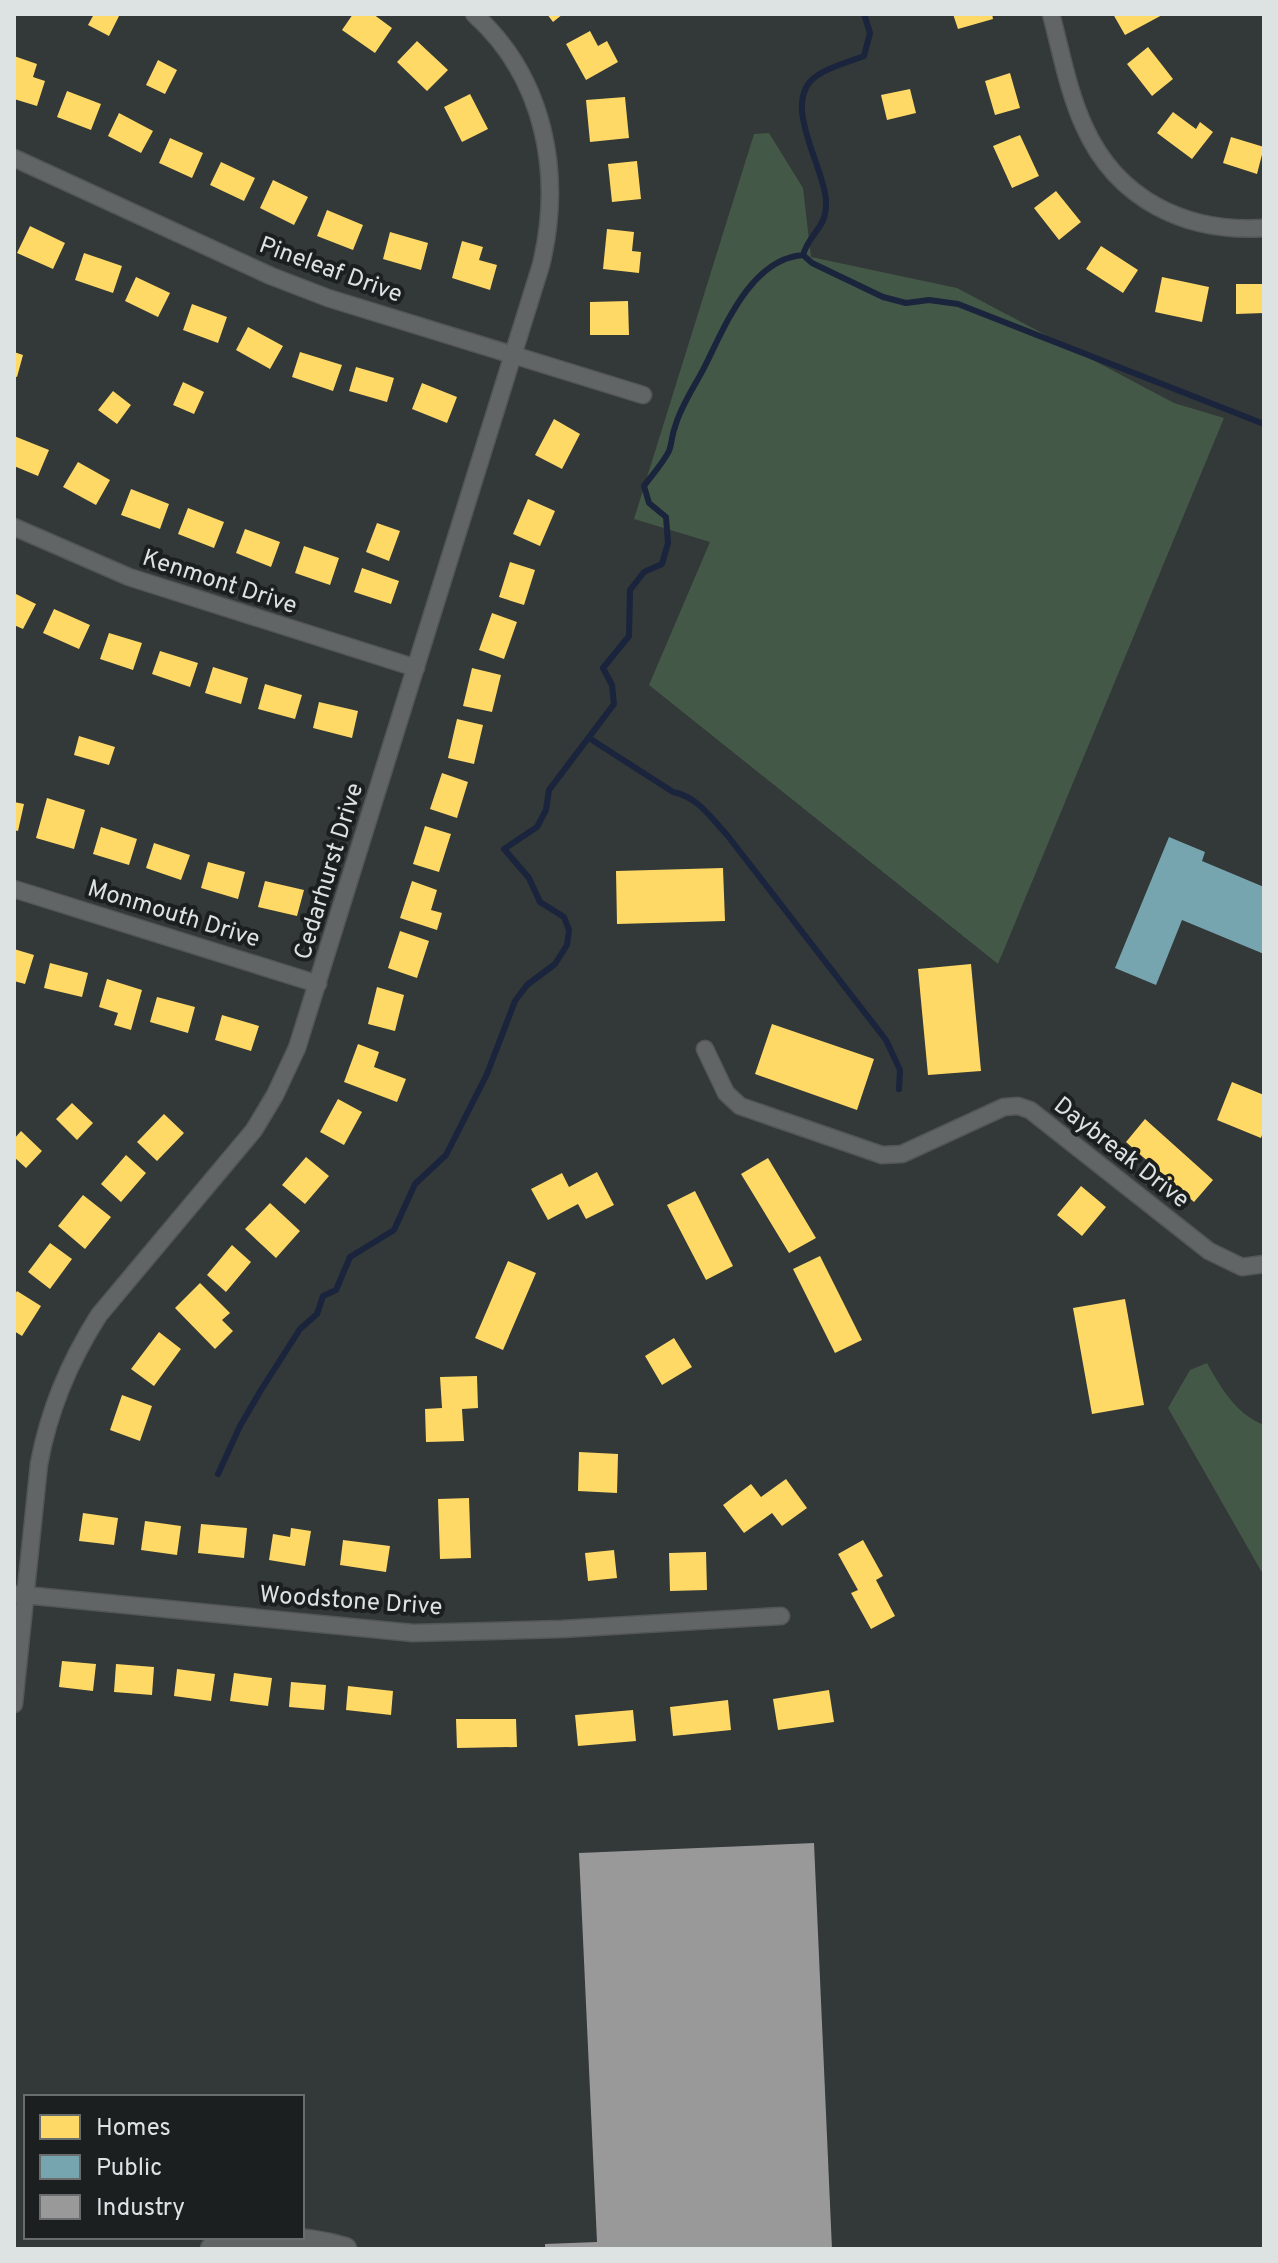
<svg xmlns="http://www.w3.org/2000/svg" width="1278" height="2263" viewBox="0 0 1278 2263" font-family="Overpass,sans-serif">
	<rect width="100%" height="100%" fill="#333838"/>
	<path fill="#445847" d="M769,133L803,188L811,257L957,288L1174,403L1224,418L998,964L649,685L710,542L634,519L754,134Z
		M1207,1363C1221,1388 1236,1414 1264,1425V1576L1168,1408L1190,1370Z"/>
	<path fill="#ffd966" d="M94,14H120L109,36L88,25Z
		M353,14H373L392,28L375,53L342,30Z
		M547,14H563L553,22Z
		M953,14H992L993,19L958,29Z
		M1113,14H1164L1125,35Z
		M590,31L598,46L607,41L618,62L586,80L566,44Z
		M417,41L448,70L427,91L397,62Z
		M1148,47L1173,79L1152,96L1127,64Z
		M14,56L37,64L33,77L45,81L37,106L14,99Z
		M158,60L177,70L165,94L146,85Z
		M1010,73L1020,108L995,115L985,81Z
		M910,89L916,113L887,120L881,95Z
		M67,91L101,104L91,130L57,117Z
		M470,94L488,129L462,142L444,107Z
		M625,97L629,138L590,142L586,100Z
		M1173,112L1196,129L1200,122L1213,132L1192,159L1157,133Z
		M119,113L153,131L141,153L108,136Z
		M1020,135L1039,176L1012,188L993,146Z
		M1231,137L1264,147L1257,174L1223,163Z
		M170,138L203,153L192,178L159,163Z
		M637,161L641,199L612,202L608,164Z
		M221,162L255,178L244,201L210,185Z
		M273,180L308,197L294,225L260,208Z
		M1056,191L1081,222L1059,240L1034,208Z
		M327,210L363,225L353,250L317,236Z
		M30,226L65,243L53,269L17,253Z
		M607,229L634,232L632,251L641,252L639,273L603,269Z
		M390,232L428,243L421,270L383,259Z
		M462,241L483,247L479,260L497,265L490,290L452,278Z
		M1101,246L1138,270L1123,293L1086,269Z
		M84,253L122,266L113,293L75,280Z
		M136,277L170,293L158,317L125,301Z
		M1162,277L1209,287L1202,322L1155,312Z
		M1236,284H1264V313L1236,314Z
		M628,301L629,335H590V302Z
		M192,304L227,317L218,343L183,330Z
		M248,327L283,346L270,369L236,350Z
		M14,352L23,355L17,377L14,376Z
		M300,352L342,365L333,391L292,377Z
		M356,367L394,378L387,402L349,391Z
		M183,382L204,392L194,414L173,405Z
		M422,383L457,397L447,423L412,409Z
		M113,391L131,405L117,424L98,410Z
		M554,419L580,434L562,469L535,455Z
		M14,436L49,450L38,476L14,466Z
		M78,462L110,480L96,505L63,487Z
		M131,489L169,504L160,529L121,515Z
		M528,499L555,511L540,546L513,534Z
		M188,508L224,522L214,548L178,534Z
		M377,523L400,531L389,561L366,552Z
		M245,529L280,542L271,567L236,553Z
		M304,546L339,558L330,585L295,573Z
		M510,562L535,570L524,605L499,597Z
		M362,568L399,581L391,604L354,592Z
		M14,593L36,604L23,629L14,625Z
		M54,609L90,625L79,649L43,633Z
		M492,613L517,622L504,659L479,650Z
		M109,633L142,643L133,670L100,659Z
		M160,651L198,663L190,687L152,674Z
		M213,667L248,678L241,704L205,693Z
		M472,668L501,675L492,712L463,706Z
		M265,684L302,695L295,719L258,709Z
		M319,702L358,711L352,738L313,728Z
		M457,719L483,725L474,764L448,758Z
		M79,736L115,747L109,765L74,755Z
		M442,773L468,782L457,818L430,809Z
		M47,798L85,810L74,849L36,838Z
		M14,802L24,804L18,831L14,830Z
		M425,826L451,834L439,872L413,864Z
		M101,827L137,839L129,865L93,854Z
		M154,843L190,855L181,880L146,868Z
		M208,862L245,872L238,899L201,888Z
		M723,868L725,921L617,924L616,871Z
		M265,881L304,890L297,916L258,907Z
		M412,881L437,890L431,910L442,913L437,930L400,918Z
		M400,931L429,941L417,978L388,968Z
		M14,949L34,955L25,984L14,981Z
		M50,963L88,973L82,997L44,988Z
		M971,964L981,1071L928,1075L918,969Z
		M107,979L142,990L131,1030L114,1025L118,1013L99,1007Z
		M377,987L404,995L395,1031L368,1024Z
		M157,997L195,1007L188,1033L150,1022Z
		M222,1015L259,1026L251,1051L215,1040Z
		M772,1024L874,1059L857,1110L755,1074Z
		M358,1044L379,1052L374,1067L406,1079L397,1102L344,1082Z
		M1232,1082L1264,1095V1129L1261,1138L1217,1120Z
		M338,1099L362,1112L344,1145L320,1132Z
		M72,1103L93,1123L77,1140L56,1119Z
		M164,1114L184,1133L157,1161L137,1142Z
		M1145,1119L1213,1180L1194,1202L1126,1142Z
		M21,1131L42,1151L26,1168L14,1157V1139Z
		M126,1155L146,1173L121,1202L101,1184Z
		M306,1157L329,1176L305,1204L282,1185Z
		M768,1158L816,1238L789,1253L741,1174Z
		M597,1172L614,1205L586,1219L578,1204L548,1220L531,1189L562,1173L569,1187Z
		M1081,1186L1106,1207L1082,1236L1057,1215Z
		M695,1191L733,1266L706,1280L667,1205Z
		M83,1195L111,1217L85,1249L58,1226Z
		M270,1203L300,1231L276,1258L245,1229Z
		M50,1243L72,1259L50,1289L28,1272Z
		M232,1245L251,1262L226,1292L207,1275Z
		M820,1256L862,1340L835,1353L793,1269Z
		M508,1261L536,1273L503,1350L475,1338Z
		M200,1283L230,1313L222,1320L233,1331L215,1349L175,1308Z
		M17,1291L41,1306L22,1336L14,1331V1296Z
		M1125,1299L1144,1405L1092,1414L1073,1308Z
		M159,1332L181,1349L154,1386L131,1369Z
		M674,1338L692,1367L662,1385L645,1356Z
		M477,1376L478,1408L462,1409L464,1441L426,1442L425,1409L442,1408L440,1377Z
		M122,1395L152,1406L140,1441L110,1430Z
		M579,1452L618,1454L617,1493L578,1491Z
		M786,1479L807,1508L782,1526L772,1513L744,1533L723,1505L751,1484L761,1497Z
		M469,1498L471,1558L440,1559L438,1499Z
		M83,1513L118,1518L114,1545L79,1541Z
		M145,1521L181,1526L177,1555L141,1550Z
		M201,1524L247,1528L244,1558L198,1553Z
		M291,1528L311,1531L305,1566L269,1560L273,1534L290,1537Z
		M343,1540L390,1546L386,1572L340,1565Z
		M863,1540L883,1576L876,1580L895,1616L871,1629L851,1593L858,1590L838,1554Z
		M614,1550L617,1578L588,1581L585,1553Z
		M706,1552L707,1590L670,1591L669,1553Z
		M62,1661L96,1664L93,1691L59,1687Z
		M116,1664L154,1667L152,1695L114,1692Z
		M177,1669L215,1674L211,1701L174,1696Z
		M234,1673L272,1678L268,1706L230,1701Z
		M291,1682L326,1685L324,1710L289,1707Z
		M348,1686L393,1691L391,1715L346,1710Z
		M829,1690L834,1722L778,1730L773,1699Z
		M728,1700L731,1730L673,1736L670,1707Z
		M633,1710L636,1741L578,1746L575,1715Z
		M456,1719H516L517,1747L457,1748Z"/>
	<path fill="#76a5af" d="M1169,837L1205,852L1202,861L1264,887V954L1182,920L1156,985L1115,968Z"/>
	<path fill="#999" d="M814,1843L832,2249H545V2244L597,2242L579,1853Z"/>
	<g fill="none" stroke-linecap="round" stroke-linejoin="round">
		<path stroke="#1a243c" stroke-width="6" d="M803,255C811,230 827,229 826,201C825,167 778,100 818,75C831,66 849,62 864,56L870,33L864,14
			M589,738L673,792C698,797 710,817 727,835L886,1040L900,1070L899,1089
			M218,1474L240,1426L261,1390L300,1329L317,1314L323,1296L336,1290L350,1257L394,1230L415,1184L446,1155L487,1074L515,1001L527,985L555,964L567,945L569,930L564,917L540,902L529,878L504,849L537,827L546,810L549,790L614,704L612,685L603,668L629,636L630,590L644,572L662,564L668,543L666,517L649,503L644,486C652,475 663,463 669,451C672,443 672,434 675,427C681,405 695,386 705,366C725,326 751,259 803,255L812,263L883,297L906,303L929,300L958,304L1264,424"/>
		<g stroke="#525656" stroke-width="19">
			<path id="minor" d="M1051,14C1061,51 1068,91 1084,126C1117,200 1186,233 1264,228
				M14,158L271,276L328,298L643,395
				M14,527L129,577L416,668
				M14,889L318,984
				M705,1049L726,1093L740,1106L882,1155L902,1154L1004,1107L1018,1106L1030,1110L1209,1251L1242,1267L1264,1264
				M14,1594L413,1633L562,1629L781,1616
				M14,1704L39,1464C49,1409 69,1362 99,1315L254,1130L275,1095L297,1048L541,265C563,174 545,78 474,14"/>
		</g>
		<g stroke="#525656" stroke-width="25">
			<path id="tertiary" d="M212,2249C255,2235 302,2236 345,2249"/>
		</g>
		<use href="#minor" stroke="#626566" stroke-width="16"/>
		<use href="#tertiary" stroke="#626566" stroke-width="22"/>
	</g>
	<g text-anchor="middle" stroke-width="8" stroke-linejoin="round" paint-order="stroke">
		<g font-size="24" fill="#dde2e3" stroke="#1c1f20">
			<text transform="translate(331 269) rotate(20)" y="8">Pineleaf Drive</text>
			<text transform="translate(220 581) rotate(18)" y="8">Kenmont Drive</text>
			<text transform="translate(328 871) rotate(-73)" y="8">Cedarhurst Drive</text>
			<text transform="translate(174 913) rotate(17)" y="8">Monmouth Drive</text>
			<text transform="translate(1122 1152) rotate(38)" y="8">Daybreak Drive</text>
			<text transform="translate(351 1600) rotate(4)" y="8">Woodstone Drive</text>
		</g>
	</g>
	<rect width="1278" height="2263" fill="none" stroke="#dde2e3" stroke-width="32"/>
	<rect x="24" y="2095" width="280" height="144" fill="#1c1f20" stroke="#696d6e" stroke-width="2"/>
	<rect x="40" y="2115" width="40" height="24" fill="#ffd966" stroke="#696d6e" stroke-width="2"/>
	<text x="96" y="2135" font-size="24" fill="#dde2e3">Homes</text>
	<rect x="40" y="2155" width="40" height="24" fill="#76a5af" stroke="#696d6e" stroke-width="2"/>
	<text x="96" y="2175" font-size="24" fill="#dde2e3">Public</text>
	<rect x="40" y="2195" width="40" height="24" fill="#999999" stroke="#696d6e" stroke-width="2"/>
	<text x="96" y="2215" font-size="24" fill="#dde2e3">Industry</text>
</svg>
